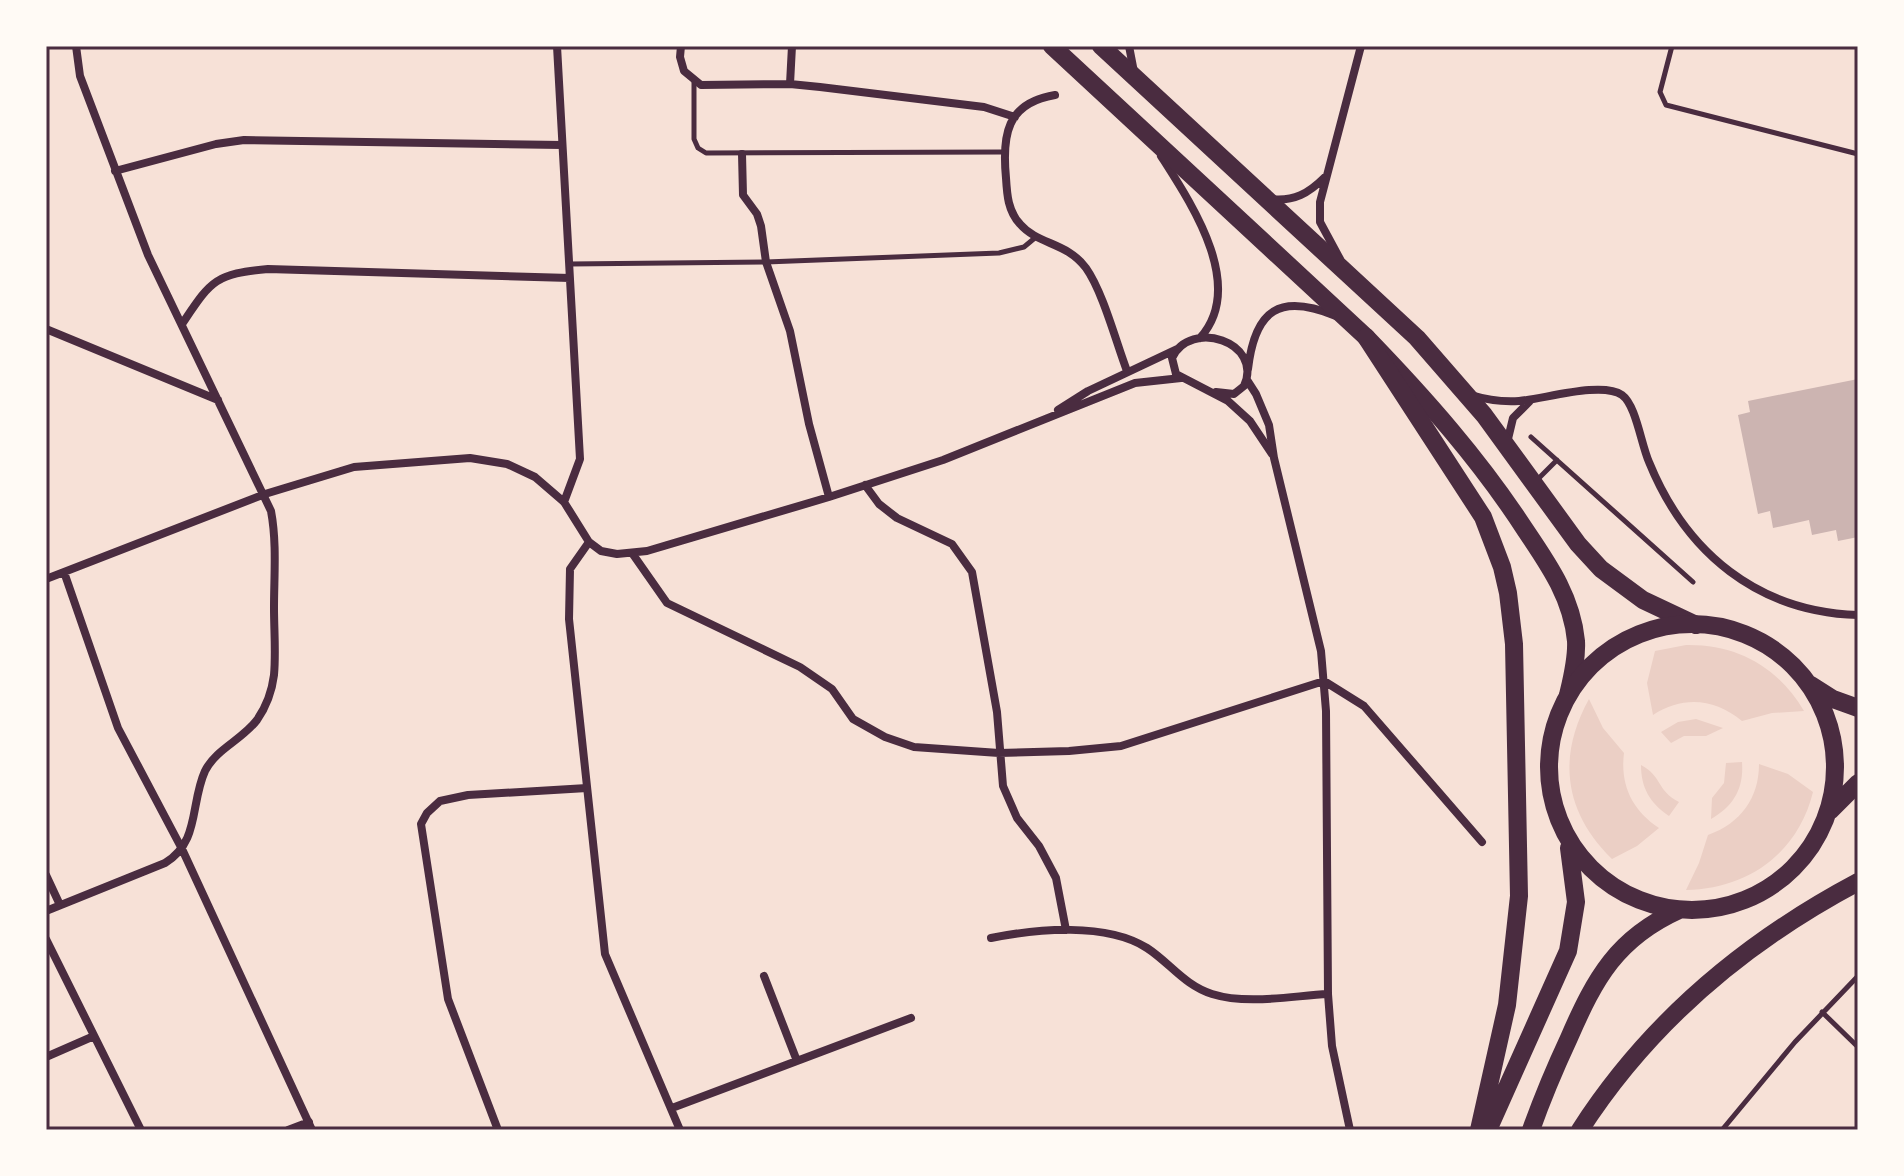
<svg xmlns="http://www.w3.org/2000/svg" width="1904" height="1176" viewBox="0 0 1904 1176" font-family="'Crimson Pro',serif">
	<rect width="100%" height="100%" fill="#f7e1d7"/>
	<path fill="#ebcfc5" d="M1686,645C1737,644 1778,667 1804,711L1772,713L1742,721C1714,698 1683,696 1653,715L1647,683L1655,651Z
		M1589,699L1603,728L1624,753C1620,785 1632,810 1659,828L1637,846L1612,859C1564,812 1557,757 1589,699Z
		M1696,719L1723,728L1706,736H1684L1671,743L1661,732L1678,722Z
		M1742,762C1744,788 1734,806 1711,819L1712,798L1724,783L1726,763Z
		M1759,764L1788,774L1813,792C1798,853 1748,889 1686,890L1699,863L1708,835C1741,823 1759,798 1759,764Z
		M1641,765C1663,777 1656,790 1679,802L1669,816C1650,803 1641,788 1641,765Z"/>
	<path fill="#ccb4b1" d="M1858,379V537L1838,541L1836,530L1812,535L1809,520L1773,528L1770,511L1758,514L1738,415L1750,412L1748,401Z"/>
	<g fill="none" stroke-linecap="round" stroke-linejoin="round">
		<path stroke="#4a2c40" stroke-width="5" d="M1672,46L1660,92L1666,105L1858,154
			M694,82V139L698,148L706,153L1003,152
			M570,264L766,262L999,253L1024,247L1036,237
			M1531,437L1693,582
			M1537,480L1557,460
			M1822,1012L1858,1047
			M1722,1130L1795,1042L1858,976"/>
		<path stroke="#4a2c40" stroke-width="8" d="M557,46L580,459L564,502
			M681,46L680,57L684,71L701,85L790,84L820,87L984,107L1015,117
			M1129,46L1134,72
			M790,84L792,46
			M1055,95C1006,103 1002,136 1006,178C1007,195 1008,211 1020,224C1038,245 1067,242 1086,268C1103,292 1116,342 1127,371
			M742,154L743,195L757,214L761,226L766,262L790,331L809,424L829,497
			M1161,156C1191,203 1247,286 1200,338
			M115,171L216,144L244,140L562,145
			M1270,199C1294,202 1309,193 1325,177
			M1340,259L1320,222V202L1361,46
			M182,324C211,281 214,274 268,269L570,278
			M46,329L218,400
			M1248,369C1255,309 1280,293 1336,316
			M1247,380L1256,394L1269,425L1274,458L1321,651L1326,711L1328,994L1332,1046L1350,1130
			M1216,392L1234,394L1244,386C1264,342 1190,318 1172,358L1176,374L1228,401L1250,421L1272,454
			M1471,395C1487,400 1503,402 1519,401C1544,399 1602,381 1622,395C1636,405 1641,444 1649,462C1686,553 1758,612 1858,615
			M1058,410L1088,391L1177,349
			M1507,443L1513,418L1530,401
			M865,485L879,504L897,518L952,544L972,572L997,712L1003,786L1017,818L1039,846L1056,878L1066,930
			M589,542L570,569L569,619L605,954L680,1130
			M632,553L667,603L800,667L832,689L853,719L885,737L914,747L999,753L1069,751L1121,746L1324,681L1364,706L1482,842
			M64,572L118,728L182,849L312,1130
			M46,579L265,494L354,467L470,458L507,464L535,477L564,502L589,542L601,551L617,554L647,551L829,497L943,460L1135,383L1181,378
			M46,875L60,905
			M46,911L165,863C200,842 190,804 205,771C216,749 242,740 257,720C266,707 272,691 274,675C276,653 274,630 274,608C274,576 277,543 271,511L148,255L80,76L76,46
			M991,938C1036,929 1106,922 1147,948C1170,963 1184,985 1212,994C1247,1005 1291,996 1328,994
			M46,939L141,1130
			M764,976L797,1061
			M46,1057L94,1036
			M672,1108L911,1018
			M288,1130L309,1122
			M498,1130L448,999L421,824L427,813L440,801L468,795L587,788"/>
		<path stroke="#4a2c40" stroke-width="18" d="M1052,46L1366,337C1425,398 1480,460 1526,531C1549,565 1572,598 1576,641C1577,659 1572,678 1568,695
			M1101,46L1417,338L1484,415L1578,544L1601,569L1643,600L1696,625"/>
		<path stroke="#4a2c40" stroke-width="18" d="M1366,337L1483,517L1502,567L1508,593L1514,644L1519,896L1507,1005L1479,1130
			M1549 767a143 143 0 1 1 286 0a143 143 0 1 1-286 0Z
			M1811,685L1833,699L1858,708
			M1830,811L1858,783
			M1488,1130L1568,951L1576,902L1569,848
			M1531,1130C1542,1099 1555,1068 1569,1038C1595,978 1617,938 1679,910
			M1580,1130C1650,1021 1745,942 1858,882"/>
	</g>
	<rect width="1904" height="1176" fill="none" stroke="#fffaf5" stroke-width="96"/>
	<rect x="48" y="48" width="1808" height="1080" fill="none" stroke="#4a2c40" stroke-width="3"/>
</svg>
